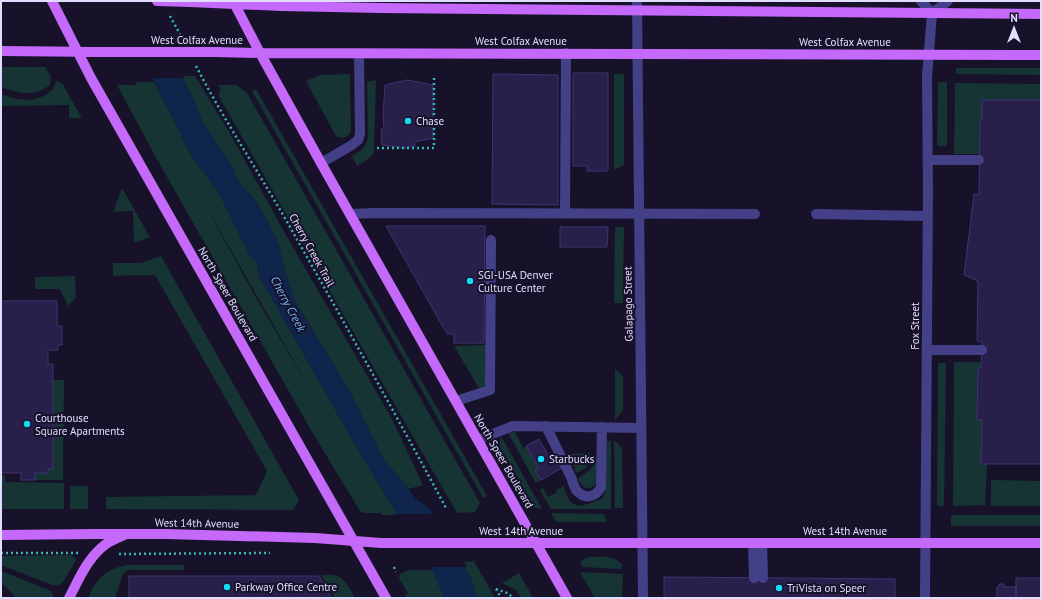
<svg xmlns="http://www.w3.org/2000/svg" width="1042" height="599" viewBox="0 0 1042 599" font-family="'PT Sans',sans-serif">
	<rect width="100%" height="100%" fill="#17122a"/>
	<path fill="#153433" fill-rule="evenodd" d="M1,67H45L51,77L50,85C33,98 19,93 1,87Z
		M956,68H1041V75L956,74Z
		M350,74L351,131C348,138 342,139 336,136L306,81L320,75Z
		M614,74H624V165L614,170Z
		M182,76H195L232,137L282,228L392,419L423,485L409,489L384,460L349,390L295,301L285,272L279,245L272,230L256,201L238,182L233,168L218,146L202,121L196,105Z
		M376,80L374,151L371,157L357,166L352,156C359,152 366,147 368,138L367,82Z
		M56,81L63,84V85L82,118H69V105L1,106V94L17,99L32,100L44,96L53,89Z
		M135,82H154L180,132L184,143L196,162L220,195L250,256L258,263L259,276L364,460L398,515H382L381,513H363L360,511L312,432L154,154L117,85H136ZM203,201L312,393L255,296Z
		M938,82H947V146H937Z
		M955,83L1041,84V100H982V119L980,120L979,154H954Z
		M218,85H236L247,93L480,503L475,512L457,513L431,468L218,95L221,89Z
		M256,89L487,496L483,498L252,91Z
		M122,188L150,237L134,243L133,211L113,212Z
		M615,227H624L623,303H614Z
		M161,256L299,500L293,510L106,509V497L256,495L267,471L155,275L113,276V263H141Z
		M75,276L76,297L68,306L60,289H35V277Z
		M486,345L487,388H479L454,346Z
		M954,362H981V368H978L977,420H982L981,463L987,464L985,505L953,506Z
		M938,363H946L944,506H937Z
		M615,369L623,376V410L615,420Z
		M53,380H64L63,480H35V473H48V469L53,468Z
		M515,432L523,448L526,446L539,468L535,471L541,480L536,483L508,433Z
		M501,436L542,509L535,508L499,445Z
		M611,440V509H551L540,490L543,488L548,497L557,492L556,490L564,486C568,504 575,510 593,502C601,499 602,500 605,493L607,442Z
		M614,440L622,448L623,508H615Z
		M590,453C590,466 587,468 576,473L573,463L567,454Z
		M595,459H597C597,466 598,475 596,482C593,492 580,489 578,478C587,473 593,469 595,459Z
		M1040,464H1041V506H991V480L1040,481Z
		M1,475H5V482L64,483V509H1Z
		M70,486H88V509H70Z
		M551,513L604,514L607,522H556Z
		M951,515H1041V526H951Z
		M71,555L76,558V560L63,582L58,585H52L1,565V556Z
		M589,557C602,557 615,554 623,566L620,569L582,567L581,562L583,559Z
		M474,561L495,598H477L471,579L461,562Z
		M128,565H184V570H128L123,574L115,598H88C97,578 105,569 128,565Z
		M409,570H432L435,575L444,598H406L405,595L408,593L399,578L400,574Z
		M1,571L51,591L54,598H17L1,582Z
		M582,572L623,574L622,598H595L581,574Z
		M519,573L533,598H521L516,590L502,583Z
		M321,575C326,575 332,574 337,576C345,579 351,590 355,598H335Z"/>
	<path fill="#10254c" d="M113,1H146L196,105L202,121L218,146L233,168L239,182L256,201L272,230L279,245L285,272L295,301L349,390L384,460L401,479L415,498L430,509L471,579L477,598H444L435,575L364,460L259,276L258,263L250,256L220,195L196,162L184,143L180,132Z"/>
	<path fill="#17122a" d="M111,1H148L185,78H150Z
		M395,514H435L467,567H428Z"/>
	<path fill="#281f4b" stroke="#403275" d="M573,73H608V171H587V166H573Z
		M493,74L558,75V205L492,204Z
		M407,80L433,85V138L414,142L415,146L405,148L382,145L381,129H384L383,113L385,85Z
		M982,100H1041V464H981L982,420H977L978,368H981L982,350V342L977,341L978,281L964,275L974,194H979L980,119H982Z
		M386,226H485L484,343H454V334H447Z
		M560,227H608L607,247H560Z
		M1,301H57V326H62V345H58V350H48V364H53V469H48V473H35V480H21V473H1Z
		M539,439L552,462L556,459L562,468L541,480L535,471L539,468L526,446Z
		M129,576H319L332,598H129Z
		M664,577L895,579V598H664Z
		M1016,578H1041V598H1016Z
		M999,584H1004V587H1016V598H997V587H999Z"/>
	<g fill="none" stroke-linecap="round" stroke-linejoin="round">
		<path stroke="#36b8b2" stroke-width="2.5" stroke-dasharray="2 3" stroke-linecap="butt" d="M170,16L182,38
			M196,66C223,118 256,168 286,220C340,315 394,411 446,508
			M377,148H434V78
			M1,553H78
			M119,554L270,553
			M394,567L396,572
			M496,589L507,593L514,598
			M496,589L501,598"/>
		<path stroke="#434087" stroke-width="10" d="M637,1L643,598
			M921,1L932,13
			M928,160H979
			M321,163L352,145L358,140L360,134L359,53
			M350,214L374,213L755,214
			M565,214L566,53
			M816,214L927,216
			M927,350H982
			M456,401L490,390L491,240
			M546,426C554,443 562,458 570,475C573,480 573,488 578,492C586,500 597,496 601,487L602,427
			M478,440L513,426L641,428
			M753,543L754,578
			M762,543L763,578
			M925,598L928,190L927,77L932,13L948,1"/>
		<path stroke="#c469f9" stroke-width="10" d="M52,1L91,78L386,598
			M233,1L260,53L321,163L567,598
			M190,2L281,6L381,8L1041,14
			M1,51L102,52
			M215,52L260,53L1041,55
			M1,535L94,534H166L315,538L381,543
			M501,543H1041
			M69,598C79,579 88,557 106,544C112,540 118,538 124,535"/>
		<path stroke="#c469f9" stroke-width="10" d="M157,1L190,2
			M102,52H215
			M381,543H501"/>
	</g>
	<g fill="#12dcf5" stroke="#17122a" stroke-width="1.5">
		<circle cx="408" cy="121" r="4"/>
		<circle cx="470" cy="281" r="4"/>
		<circle cx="27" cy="424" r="4"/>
		<circle cx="541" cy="459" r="4"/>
		<circle cx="227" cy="587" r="4"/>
		<circle cx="779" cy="588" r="4"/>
	</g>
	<g text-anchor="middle" stroke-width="4" stroke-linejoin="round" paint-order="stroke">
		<g font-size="11" fill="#e1ddfe" stroke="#17122a">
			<text x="197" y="44">West Colfax Avenue</text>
			<text x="521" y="45">West Colfax Avenue</text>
			<text x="845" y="46">West Colfax Avenue</text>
			<text transform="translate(312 250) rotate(61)" y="4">Cherry Creek Trail</text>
			<text transform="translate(228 294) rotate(60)" y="4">North Speer Boulevard</text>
			<text transform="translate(628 304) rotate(-91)" y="4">Galapago Street</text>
			<text transform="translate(915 326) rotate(-90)" y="4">Fox Street</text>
			<text transform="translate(504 461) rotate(60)" y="4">North Speer Boulevard</text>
			<text transform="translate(197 523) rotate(1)" y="4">West 14th Avenue</text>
			<text x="521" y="535">West 14th Avenue</text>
			<text x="845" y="535">West 14th Avenue</text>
		</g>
		<g font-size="11" fill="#e1ddfe" stroke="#17122a" text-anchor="start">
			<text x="416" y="125">Chase</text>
			<text x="478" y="279">SGI-USA Denver<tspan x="478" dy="13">Culture Center</tspan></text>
			<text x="35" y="422">Courthouse<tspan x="35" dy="13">Square Apartments</tspan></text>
			<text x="549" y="463">Starbucks</text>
			<text x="235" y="591">Parkway Office Centre</text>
			<text x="787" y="592">TriVista on Speer</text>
		</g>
		<g font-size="12" font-style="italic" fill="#70b8f9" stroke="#17122a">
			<text transform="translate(288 304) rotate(62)" y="4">Cherry Creek</text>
		</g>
	</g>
	<rect width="1042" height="599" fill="none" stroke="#e1ddfe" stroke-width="4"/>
	<g transform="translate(1014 28)" stroke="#17122a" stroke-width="3" paint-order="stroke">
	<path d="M0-3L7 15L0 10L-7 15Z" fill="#e1ddfe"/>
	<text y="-6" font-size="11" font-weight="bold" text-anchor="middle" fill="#e1ddfe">N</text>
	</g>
</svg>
